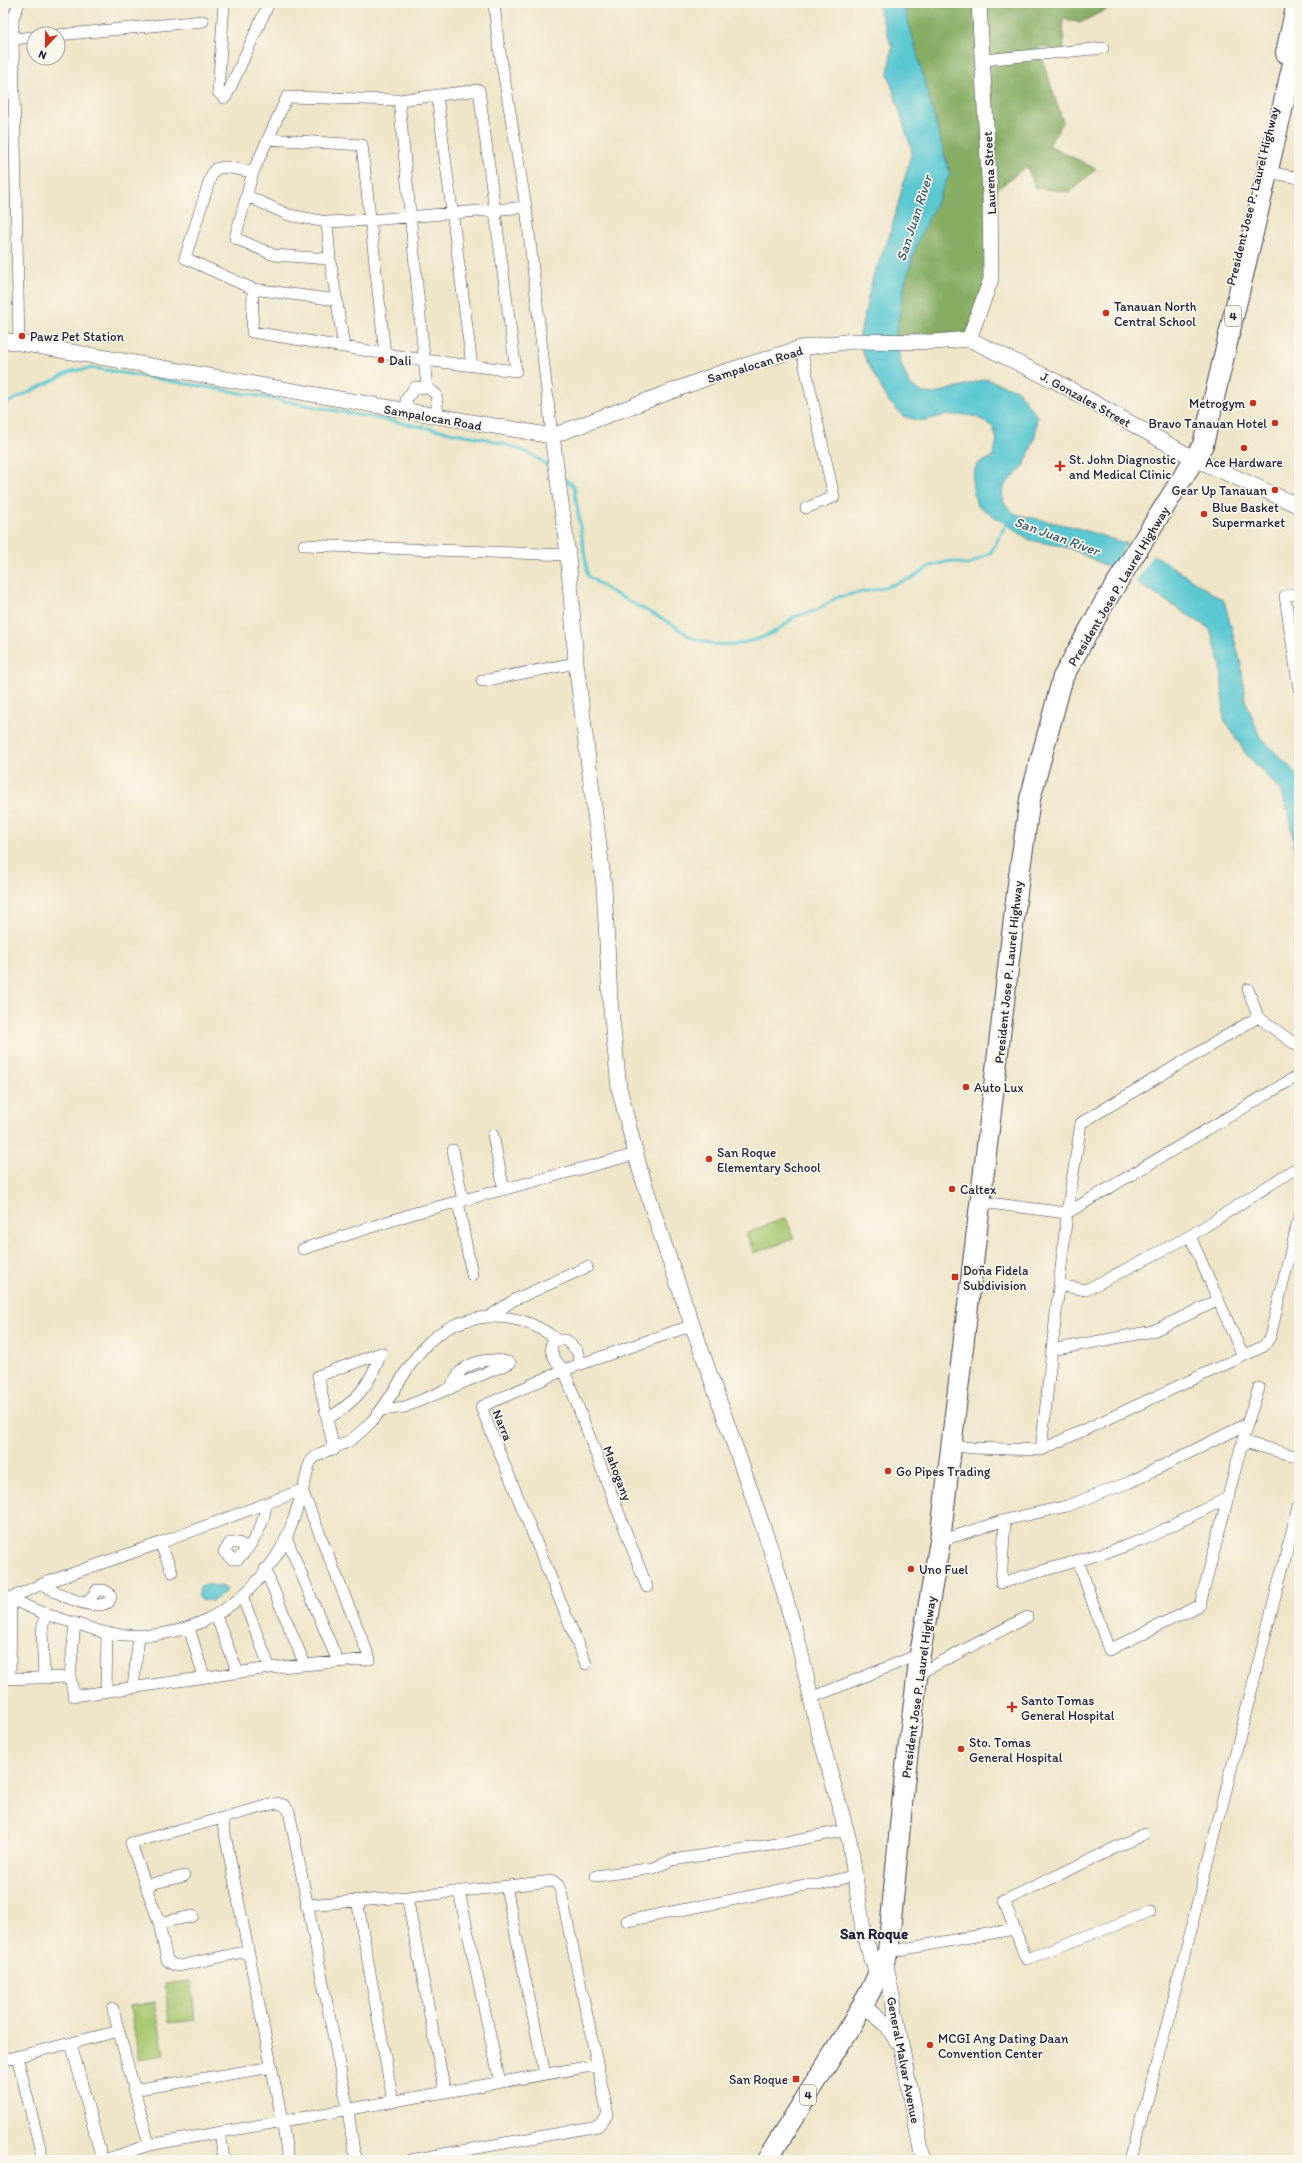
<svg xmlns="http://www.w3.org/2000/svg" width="1302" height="2163" viewBox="0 0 1302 2163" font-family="Itim,sans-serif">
	<rect width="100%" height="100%" fill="#fbf7ec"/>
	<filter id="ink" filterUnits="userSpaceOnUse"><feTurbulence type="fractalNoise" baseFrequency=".025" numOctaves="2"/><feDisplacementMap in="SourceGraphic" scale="8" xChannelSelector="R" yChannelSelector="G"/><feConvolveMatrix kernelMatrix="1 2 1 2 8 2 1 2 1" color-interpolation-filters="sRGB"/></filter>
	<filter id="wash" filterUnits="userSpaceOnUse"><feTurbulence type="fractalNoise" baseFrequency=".012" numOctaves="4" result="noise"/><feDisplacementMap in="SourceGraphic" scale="16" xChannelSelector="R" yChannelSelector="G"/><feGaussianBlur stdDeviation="0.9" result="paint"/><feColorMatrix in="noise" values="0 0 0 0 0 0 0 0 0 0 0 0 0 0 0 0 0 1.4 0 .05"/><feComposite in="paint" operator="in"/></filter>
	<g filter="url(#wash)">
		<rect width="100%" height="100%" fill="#efe5c8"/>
		<path fill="#a7c76f" stroke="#647455" d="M786,1218L794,1239L754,1253L746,1233Z
			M191,1981L195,2020L169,2023L165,1984Z
			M155,2002L164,2055L139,2059L130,2006Z"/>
		<path fill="#85ac62" stroke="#54674e" d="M902,3H1111V7L1080,23L1063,18L1064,51L1038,46L1063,122L1049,145L1096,169L1070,192L1035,188L1027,166L990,195L991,279L969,339L895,337L905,283L918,240L950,173C932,116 920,59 902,3Z"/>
		<path fill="#5ac7d1" stroke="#3e7486" d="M877,3H903C920,60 933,117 950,174L918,241L905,283L895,337L901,364L910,385L923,393L934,394L986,379L1017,390L1037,416L1035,437L1024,466L1005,485L1002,493L1004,503L1015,514L1074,527L1134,546L1159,558L1224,601L1241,664L1245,699L1260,737L1296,773L1299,778V889L1291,821L1281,791L1246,754L1224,719L1221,666L1210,629L1128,577L1070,548L1030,540L977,505L974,495L972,479L977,464L993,457L997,440L993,427L977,417L966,415H947L921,421L903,416L889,402L862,352L859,338L874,273L889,238L912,151L888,74L892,47Z
			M204,1584L224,1587L227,1590L213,1601L200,1599L198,1597L200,1588Z"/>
		<path fill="#efe5c8" d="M1128,542L1154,553L1135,583L1110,571Z"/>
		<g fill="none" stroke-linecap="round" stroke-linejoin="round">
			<path stroke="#5ac7d1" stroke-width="3" d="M3,405L72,371L93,368L247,394L487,439C511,446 532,451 551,469
				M563,478L574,486L588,576L608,590L672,624L690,637L713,644L734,645L758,639L777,631L794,617L815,611L838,597L883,588L912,578L930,566L950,561L969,565L991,552L1008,521"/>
		</g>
	</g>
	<g filter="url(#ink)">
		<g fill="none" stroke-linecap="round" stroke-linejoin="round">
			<g stroke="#413f50" stroke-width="12">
				<path id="street" d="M19,3L13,18V39L19,343
					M224,3L218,92L224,98L226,97L269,3
					M494,3L498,41L526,207L552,436
					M58,35L203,21
					M13,39L34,37
					M984,60L1103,48
					M437,95L472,366
					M399,100L427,388
					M268,139L362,145L385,354
					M1263,171L1299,178
					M253,172L225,167L215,169L211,176L185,258L253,289L337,300
					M247,196L289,215L327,222L370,220L526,207
					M327,222L330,259L344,347
					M253,289L252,332L424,360L516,371L479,90L399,100L287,97L253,172L235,238L274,255L330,259
					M801,348L834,497L806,508
					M408,412L406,400L415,387L427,388L436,394L438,418
					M304,545L568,555
					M1299,593L1285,596L1299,689
					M482,681L576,663
					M1248,989L1258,1017
					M493,1135L504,1190
					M453,1150L463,1201
					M458,1202L472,1275
					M981,1202L1067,1213L1299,1075
					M303,1249L415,1213L636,1154
					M1059,1285L1086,1290L1190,1236L1293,1170L1299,1169
					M491,1315L514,1300L587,1267
					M1052,1350L1153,1331L1219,1300
					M1243,1356L1264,1346L1270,1337L1299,1217
					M581,1364L577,1351L566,1340H557L551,1345C551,1357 557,1362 564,1370L647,1587
					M450,1389C453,1384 456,1376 460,1372C473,1360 494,1357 510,1363
					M381,1410L405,1407L510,1363
					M327,1419C356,1402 370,1385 381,1353
					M1244,1442L1299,1457
					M950,1445L973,1448L1041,1450L1243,1356L1190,1236
					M334,1450L318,1376L381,1353
					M1041,1450L1067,1213L1081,1123L1258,1017L1299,1047
					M1005,1520L1001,1583L1111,1551L1145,1539L1229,1497
					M286,1537L338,1662
					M940,1541L1005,1520L1067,1506L1130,1482L1247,1424
					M160,1543L172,1572
					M248,1548L239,1543H230L224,1552L232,1559H238C254,1543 264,1526 266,1504
					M1078,1560L1109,1650L1200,1605L1247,1424L1259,1388
					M265,1569L305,1665
					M42,1584C57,1593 92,1612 109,1602L111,1597C108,1590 104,1590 97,1590L87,1603
					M3,1595C17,1601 31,1609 46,1614C57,1618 69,1621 81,1625C90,1628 99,1632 109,1633C180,1645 243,1612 280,1550C292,1529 298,1505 305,1482C307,1475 307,1468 311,1461C319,1451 338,1448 349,1441C357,1436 365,1428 371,1422C393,1399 404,1368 426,1345C461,1309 518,1308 557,1340
					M242,1596L270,1668
					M216,1616L238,1673
					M189,1628L204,1677
					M586,1664L481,1407L564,1370L693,1325
					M918,1674L1027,1617
					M44,1677L42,1631L45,1614
					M10,1678L11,1598L42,1584L160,1543L302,1490L370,1659L270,1668L74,1696L70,1677L75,1623
					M3,1679L70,1677
					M133,1687L139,1636
					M106,1691L107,1633
					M811,1698L920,1654
					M222,1819L282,2120L288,2160
					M1144,1834L1004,1901L1026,1959L1150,1912
					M596,1876L654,1868L672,1860L771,1845L847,1830
					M146,1885L184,1876
					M506,1887L545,2074
					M459,1891L500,2082
					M407,1897L445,2092
					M357,1900L393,2102
					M306,1905L407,1897L553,1881L558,1885L561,1892L608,2115L598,2126L411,2160
					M627,1921L805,1885H819L855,1875
					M159,1923L193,1916
					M248,1951L179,1966L172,1964L167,1960L159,1923L131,1843L277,1803L284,1805L289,1811L348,2110L354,2152L358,2160
					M888,1952L1014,1929
					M113,2009L149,2145
					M71,2043L102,2160
					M17,2056L43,2160
					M3,2060L119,2031
					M133,2090L272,2067
					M220,2132L224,2160
					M104,2160L149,2145L597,2065
					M1132,2160L1299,1503"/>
			</g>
			<g stroke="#413f50" stroke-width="16">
				<path id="secondary" d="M969,339L991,279L990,195L979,3
					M3,340L552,436L715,375L801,348L852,341L934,342L969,339L1059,383L1193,458L1299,506
					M552,436L568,555L576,663L604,886L610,999L619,1088L640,1170L665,1247L751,1492L775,1562L799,1645L818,1729L850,1844L864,1936L878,1976
					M885,1959L923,2160
					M863,2005L886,2024L897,2041"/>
			</g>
			<g stroke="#413f50" stroke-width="22">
				<path id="highway" d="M1286,53L1297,3
					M767,2160L849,2029L871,1990L888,1952L904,1784L920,1654L940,1541L1019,876L1030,799L1063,677L1103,605L1203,445L1299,38"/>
			</g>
			<use href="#street" stroke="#fff" stroke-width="11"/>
			<use href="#secondary" stroke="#fff" stroke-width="15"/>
			<use href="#highway" stroke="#fff" stroke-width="20"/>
		</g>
	</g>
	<g fill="#c8321e" stroke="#fbf7ec" stroke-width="1.5">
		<circle cx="1106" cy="313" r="4"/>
		<circle cx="22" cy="336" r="4"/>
		<circle cx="381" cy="360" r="4"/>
		<circle cx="1253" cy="403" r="4"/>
		<circle cx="1275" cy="423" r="4"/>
		<circle cx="1244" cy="448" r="4"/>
		<path d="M1058 460h4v4h4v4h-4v4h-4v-4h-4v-4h4z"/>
		<circle cx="1275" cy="490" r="4"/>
		<circle cx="1204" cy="514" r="4"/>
		<circle cx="966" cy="1087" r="4"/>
		<circle cx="709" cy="1159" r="4"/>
		<circle cx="952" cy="1189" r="4"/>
		<rect x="951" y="1273" width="8" height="8" rx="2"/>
		<circle cx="888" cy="1471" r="4"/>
		<circle cx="911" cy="1569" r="4"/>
		<path d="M1010 1701h4v4h4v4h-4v4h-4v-4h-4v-4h4z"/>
		<circle cx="961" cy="1749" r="4"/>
		<circle cx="930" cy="2045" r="4"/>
		<rect x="792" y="2075" width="8" height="8" rx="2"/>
	</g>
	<g text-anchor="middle" stroke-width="3.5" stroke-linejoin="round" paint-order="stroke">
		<g fill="#fbf7ec" stroke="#636270" stroke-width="1">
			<rect x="1225" y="306" width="16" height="20" rx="3"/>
			<rect x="800" y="2085" width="16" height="20" rx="3"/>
		</g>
		<g font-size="12" font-weight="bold" fill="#22223b">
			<text x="1233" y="320">4</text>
			<text x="808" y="2099">4</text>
		</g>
		<g font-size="13" fill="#22223b" stroke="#fbf7ec">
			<text transform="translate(989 173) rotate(-93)" y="5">Laurena Street</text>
			<text transform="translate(1252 196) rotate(-76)" y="5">President Jose P. Laurel Highway</text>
			<text transform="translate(755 364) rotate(-17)" y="5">Sampalocan Road</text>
			<text transform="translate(1086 399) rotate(29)" y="5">J. Gonzales Street</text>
			<text transform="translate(433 417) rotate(10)" y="5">Sampalocan Road</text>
			<text transform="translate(1118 586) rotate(-59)" y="5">President Jose P. Laurel Highway</text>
			<text transform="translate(1008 972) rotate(-84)" y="5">President Jose P. Laurel Highway</text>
			<text transform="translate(503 1425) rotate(68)" y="5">Narra</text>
			<text transform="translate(618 1473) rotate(69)" y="5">Mahogany</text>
			<text transform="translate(918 1687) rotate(-82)" y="5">President Jose P. Laurel Highway</text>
			<text transform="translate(904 2060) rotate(79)" y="5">General Malvar Avenue</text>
		</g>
		<g font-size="13" fill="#22223b" stroke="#fbf7ec" text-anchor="start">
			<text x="1114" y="311">Tanauan North<tspan x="1114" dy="15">Central School</tspan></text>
			<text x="30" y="341">Pawz Pet Station</text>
			<text x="389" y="365">Dali</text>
			<text x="1245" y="408" text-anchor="end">Metrogym</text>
			<text x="1267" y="428" text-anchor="end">Bravo Tanauan Hotel</text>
			<text x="1069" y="464">St. John Diagnostic<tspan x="1069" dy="15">and Medical Clinic</tspan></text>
			<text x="1244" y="467" text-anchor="middle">Ace Hardware</text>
			<text x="1267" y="495" text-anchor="end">Gear Up Tanauan</text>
			<text x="1212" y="512">Blue Basket<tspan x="1212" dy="15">Supermarket</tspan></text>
			<text x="974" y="1092">Auto Lux</text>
			<text x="717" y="1157">San Roque<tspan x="717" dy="15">Elementary School</tspan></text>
			<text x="960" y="1194">Caltex</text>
			<text x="963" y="1275">Doña Fidela<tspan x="963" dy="15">Subdivision</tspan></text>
			<text x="896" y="1476">Go Pipes Trading</text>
			<text x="919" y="1574">Uno Fuel</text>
			<text x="1021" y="1705">Santo Tomas<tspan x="1021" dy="15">General Hospital</tspan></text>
			<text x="969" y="1747">Sto. Tomas<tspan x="969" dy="15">General Hospital</tspan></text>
			<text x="938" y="2043">MCGI Ang Dating Daan<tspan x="938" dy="15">Convention Center</tspan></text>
			<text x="788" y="2084" text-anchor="end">San Roque</text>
		</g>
		<g font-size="14" font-style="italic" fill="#365c70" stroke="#fbf7ec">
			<text transform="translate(914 218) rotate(-72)" y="5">San Juan River</text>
			<text transform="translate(1057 536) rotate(20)" y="5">San Juan River</text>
		</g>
		<g font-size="15" font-weight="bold" fill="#22223b" stroke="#fbf7ec">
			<text x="874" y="1939">San Roque</text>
		</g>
	</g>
	<rect width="1302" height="2163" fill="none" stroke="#fbf7ec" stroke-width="16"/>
	<g transform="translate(46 46) rotate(202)"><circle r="19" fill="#fbf7ec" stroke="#a4a2a5"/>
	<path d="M0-3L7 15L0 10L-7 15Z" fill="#c8321e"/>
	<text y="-6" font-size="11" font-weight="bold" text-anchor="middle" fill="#22223b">N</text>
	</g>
</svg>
